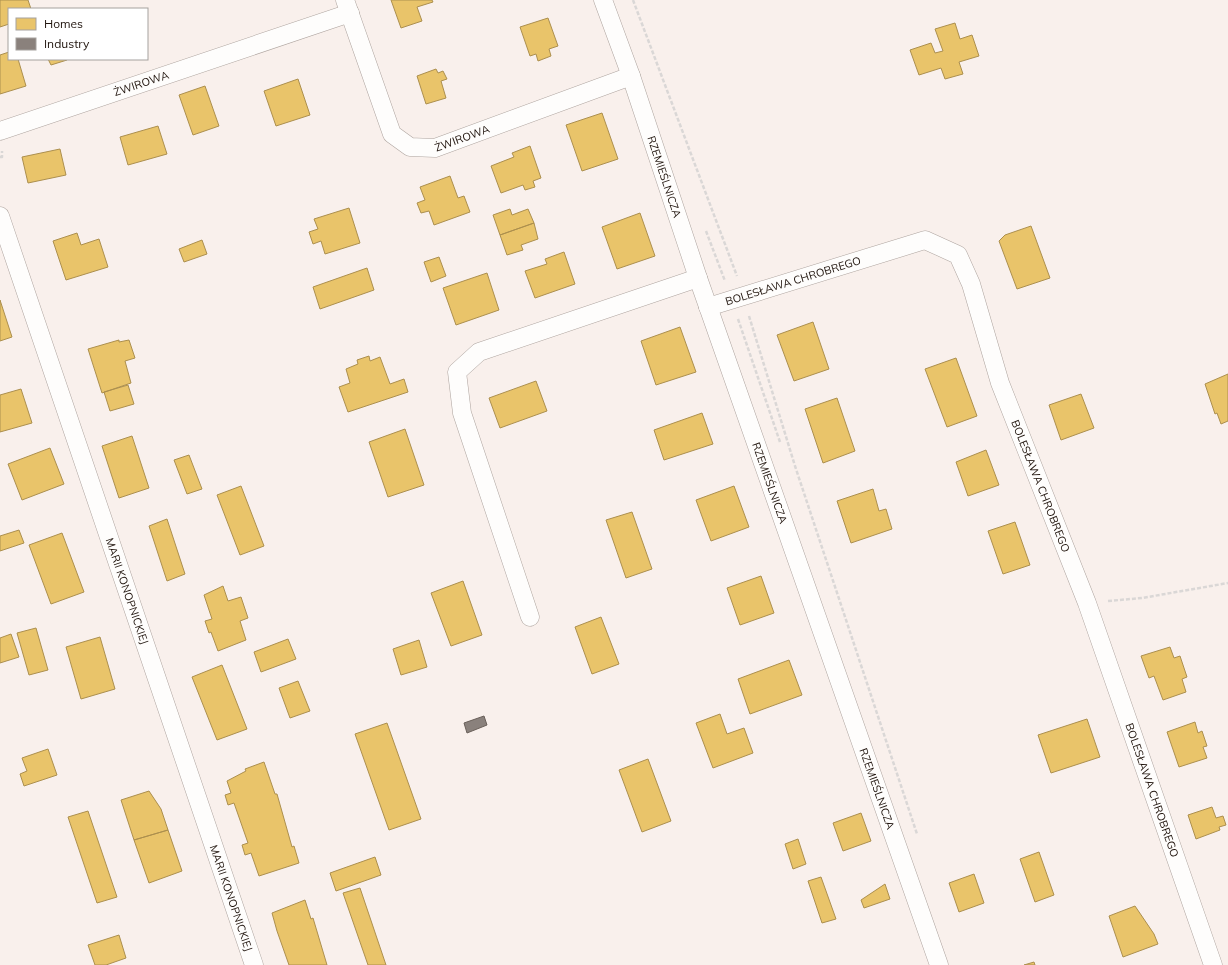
<svg xmlns="http://www.w3.org/2000/svg" width="1228" height="965" viewBox="0 0 1228 965" font-family="Mulish,sans-serif">
	<rect width="100%" height="100%" fill="#f9f0ec"/>
	<path fill="#e9c46a" stroke="#ac8f4e" d="M0,0H28L31,9H9V24L0,27Z
		M391,0H432L433,2L417,7L422,21L401,28Z
		M548,18L558,46L549,49L551,56L538,61L536,54L530,56L520,27Z
		M955,23L960,39L972,35L979,56L959,62L963,74L945,79L941,68L919,75L910,50L931,43L935,53L943,51L935,29Z
		M9,52V59H18L26,86L0,94V55Z
		M48,59H67V60L51,65Z
		M436,69L438,73L443,71L447,79L441,81L446,98L426,104L417,76Z
		M298,79L310,115L276,126L264,91Z
		M205,86L219,126L193,135L179,95Z
		M602,113L618,159L582,171L566,125Z
		M158,126L167,154L128,165L120,137Z
		M530,146L541,178L533,181L535,187L525,190L523,185L501,193L491,166L514,157L512,153Z
		M60,149L66,175L28,183L22,157Z
		M450,176L458,198L464,196L470,212L434,225L429,211L421,213L417,203L425,200L420,187Z
		M349,208L360,243L325,254L321,241L313,244L309,232L318,229L314,219Z
		M510,209L512,215L528,209L534,223L500,235L493,215Z
		M640,213L655,256L617,269L602,227Z
		M534,223L538,239L521,245L523,250L507,255L500,235Z
		M1031,226L1050,278L1017,289L999,241L1005,235Z
		M77,233L81,245L99,239L108,267L66,280L53,241Z
		M202,240L207,254L184,262L179,249Z
		M564,252L575,284L535,298L525,271L547,264L545,259Z
		M439,257L446,276L431,282L424,262Z
		M367,268L374,290L320,309L313,287Z
		M487,273L499,310L456,325L443,288Z
		M0,300L12,337L0,341Z
		M813,322L829,369L794,381L777,335Z
		M680,327L696,372L656,385L641,341Z
		M119,340V342L129,340L135,358L125,361L131,383L102,393L88,349Z
		M369,356L370,361L380,357L390,384L404,379L408,392L348,412L339,387L350,383L346,369L358,364L357,360Z
		M956,358L977,416L947,427L925,369Z
		M1228,374V421L1221,424L1217,413L1215,414L1205,384Z
		M536,381L547,411L500,428L489,398Z
		M128,385L134,404L110,411L104,392Z
		M21,389L32,423L0,432V395Z
		M1081,394L1094,428L1061,440L1049,405Z
		M837,398L855,451L823,463L805,409Z
		M702,413L713,444L664,460L654,430Z
		M405,429L424,485L388,497L369,442Z
		M132,436L149,488L119,498L102,446Z
		M50,448L64,484L22,500L8,464Z
		M986,450L999,485L968,496L956,462Z
		M189,455L202,489L187,494L174,460Z
		M241,486L264,546L240,555L217,495Z
		M734,486L749,527L711,541L696,500Z
		M873,489L879,511L886,509L892,529L851,543L837,501Z
		M632,512L652,569L626,578L606,520Z
		M167,519L185,574L167,581L149,526Z
		M1015,522L1030,565L1003,574L988,531Z
		M19,530L24,543L0,551V536Z
		M62,533L84,592L51,604L29,545Z
		M761,576L774,613L740,625L727,588Z
		M463,581L482,635L451,646L431,593Z
		M223,586L228,601L241,597L248,618L240,621L246,640L218,651L211,632L209,633L205,621L212,619L204,595Z
		M601,617L619,664L592,674L575,627Z
		M36,628L48,670L29,675L17,633Z
		M11,634L19,657L0,663V638Z
		M100,637L115,689L81,699L66,647Z
		M288,639L296,659L261,672L254,652Z
		M419,640L427,667L401,675L393,649Z
		M1170,647L1174,658L1180,656L1187,677L1182,679L1186,692L1163,700L1154,676L1149,678L1141,656Z
		M789,660L802,695L750,714L738,679Z
		M222,665L247,729L217,740L192,677Z
		M298,681L310,711L290,718L279,688Z
		M720,714L727,734L744,728L753,753L713,768L696,723Z
		M1087,719L1100,757L1051,773L1038,735Z
		M1195,722L1198,733L1202,731L1207,746L1203,747L1207,758L1179,767L1167,732Z
		M387,723L421,819L389,830L355,734Z
		M48,749L57,775L24,786L20,774L27,771L22,758Z
		M648,759L671,821L642,832L619,770Z
		M264,762L275,794H277L292,847L294,846L299,863L259,876L251,853L245,855L242,845L248,843L234,803L228,805L225,795L231,793L227,781L246,771L245,769Z
		M149,791L161,809L168,830L134,840L121,800Z
		M1212,807L1216,818L1223,816L1226,825L1219,827L1220,830L1196,839L1188,815Z
		M88,811L117,897L97,903L68,817Z
		M861,813L871,841L843,851L833,823Z
		M168,830L182,871L149,883L134,840Z
		M798,839L806,864L793,869L785,844Z
		M1039,852L1054,895L1035,902L1020,859Z
		M375,857L381,875L336,891L330,873Z
		M974,874L984,903L959,912L949,883Z
		M821,877L836,919L822,923L808,881Z
		M885,884L890,899L864,908L861,900Z
		M360,888L386,965H368L343,893Z
		M305,900L311,919L313,918L327,965H289L277,931L272,913Z
		M1135,906L1154,934L1158,944L1123,957L1109,916Z
		M119,935L126,958L106,965H95L88,945Z
		M1034,962L1035,965H1024Z"/>
	<path fill="#8a817c" stroke="#6a605a" d="M484,716L487,725L467,733L464,723Z"/>
	<g fill="none" stroke-linecap="round" stroke-linejoin="round">
		<g stroke="#aea49f" stroke-width="19">
			<g id="minor">
				<path id="s1" d="M345,0L392,134L410,147L435,148L631,76"/>
				<path id="s2" d="M603,0L631,76L698,278L939,965"/>
				<path id="s3" d="M0,131L350,13"/>
				<path id="s4" d="M0,216L254,965"/>
				<path id="s5" d="M708,307L925,240L958,255L971,284L1000,383L1087,603L1213,965"/>
				<path d="M530,617L462,413L457,372L479,352L698,278"/>
			</g>
		</g>
		<path stroke="#dad7d6" stroke-width="2.5" stroke-dasharray="4 2" stroke-linecap="butt" d="M633,0L737,276
			M0,157H2V151
			M706,231L725,281
			M749,316L795,466L917,834
			M738,319L780,442
			M1108,601L1142,598L1228,583"/>
		<use href="#minor" stroke="#fefdfc" stroke-width="18"/>
	</g>
	<g text-anchor="middle" stroke-width="4" stroke-linejoin="round" paint-order="stroke">
		<g font-size="11" fill="#1f130c" stroke="#fff">
			<text dy="4" stroke="none"><textPath href="#s3" startOffset="149">ŻWIROWA</textPath></text>
			<text dy="4" stroke="none"><textPath href="#s1" startOffset="218">ŻWIROWA</textPath></text>
			<text dy="4" stroke="none"><textPath href="#s2" startOffset="187">RZEMIEŚLNICZA</textPath></text>
			<text dy="4" stroke="none"><textPath href="#s5" startOffset="89">BOLESŁAWA CHROBREGO</textPath></text>
			<text dy="4" stroke="none"><textPath href="#s2" startOffset="511">RZEMIEŚLNICZA</textPath></text>
			<text dy="4" stroke="none"><textPath href="#s5" startOffset="509">BOLESŁAWA CHROBREGO</textPath></text>
			<text dy="4" stroke="none"><textPath href="#s4" startOffset="396">MARII KONOPNICKIEJ</textPath></text>
			<text dy="4" stroke="none"><textPath href="#s2" startOffset="835">RZEMIEŚLNICZA</textPath></text>
			<text dy="4" stroke="none"><textPath href="#s5" startOffset="833">BOLESŁAWA CHROBREGO</textPath></text>
			<text dy="4" stroke="none"><textPath href="#s4" startOffset="720">MARII KONOPNICKIEJ</textPath></text>
		</g>
	</g>
	<rect x="8" y="8" width="140" height="52" fill="#ffffff" stroke="#a5a19e"/>
	<rect x="16" y="18" width="20" height="12" fill="#e9c46a" stroke="#a5a19e"/>
	<text x="44" y="28" font-size="12" fill="#1f130c">Homes</text>
	<rect x="16" y="38" width="20" height="12" fill="#8a817c" stroke="#a5a19e"/>
	<text x="44" y="48" font-size="12" fill="#1f130c">Industry</text>
</svg>
